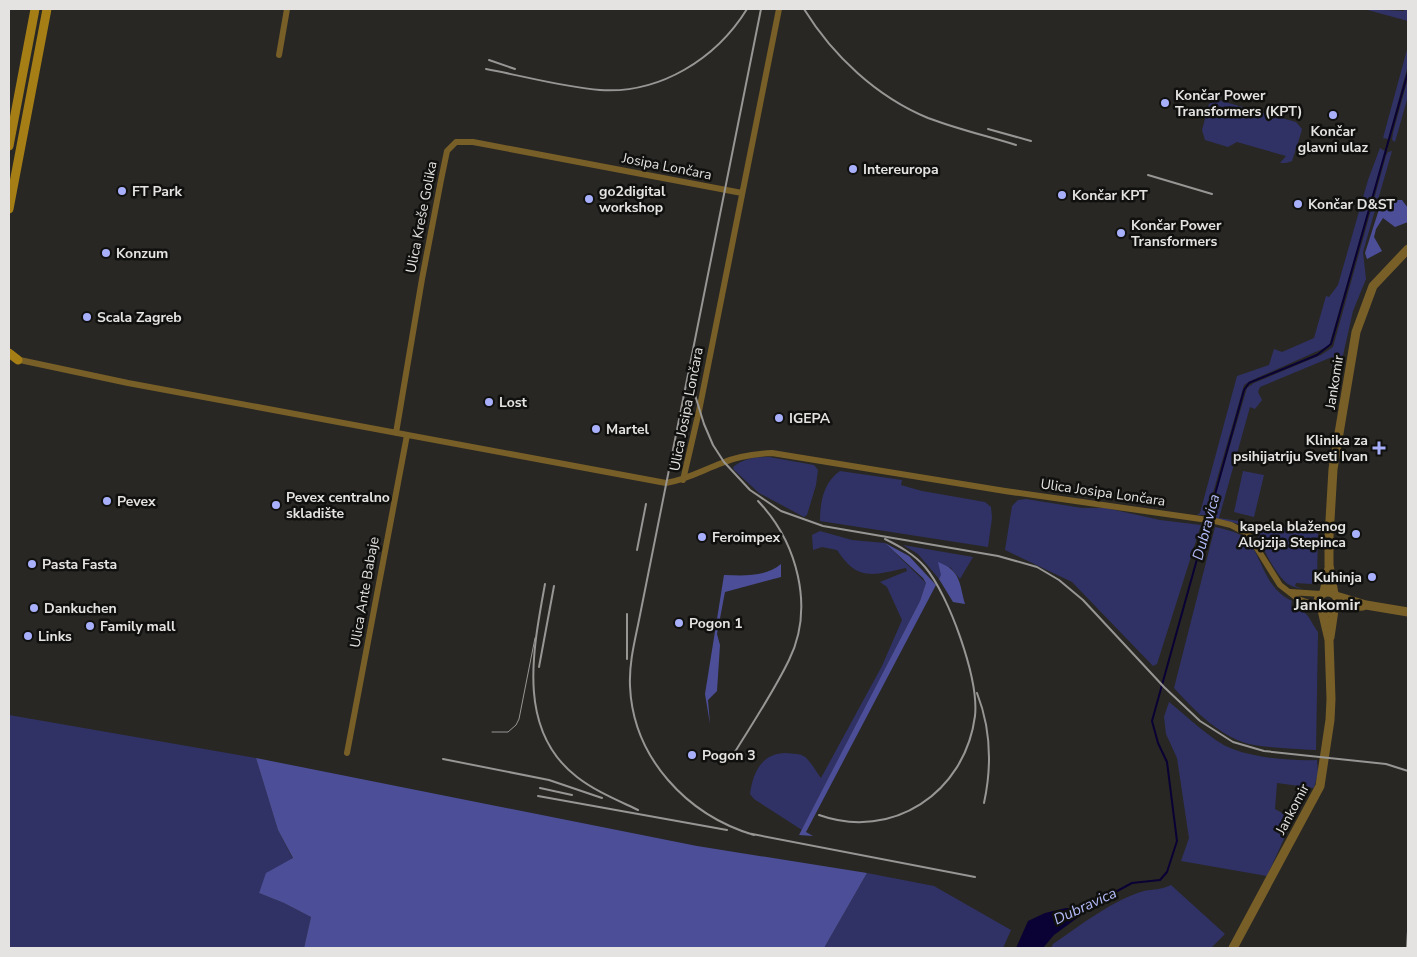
<svg xmlns="http://www.w3.org/2000/svg" width="1417" height="957" viewBox="0 0 1417 957" font-family="'Nunito Sans',sans-serif">
	<rect width="100%" height="100%" fill="#282724"/>
	<path fill="#303265" d="M1364,9L1403,11L1408,9V21Z
		M1408,46V65L1388,139L1383,138Z
		M1408,78V96L1395,142L1392,140L1393,133Z
		M1218,100L1296,122L1302,129L1301,133L1292,161L1286,163H1280L1286,156L1237,142L1228,147L1205,140L1202,130L1209,104Z
		M1380,148L1385,151L1329,346L1250,381L1244,385L1208,510L1206,515H1197L1200,513L1237,376L1269,365L1274,349L1282,352L1314,338L1326,296L1329,297L1338,285L1368,180Z
		M1392,151L1363,252L1366,279L1353,311L1339,373H1337L1339,363H1336L1334,367L1331,366L1335,362L1332,357L1260,387L1258,392L1262,400L1255,409L1250,407L1219,518L1313,532L1318,530L1317,580L1311,584L1296,583L1295,586L1303,589C1298,588 1293,587 1288,584C1276,576 1258,541 1256,528L1214,518L1211,515V510L1247,388L1254,383L1321,355L1333,347L1386,156L1388,152Z
		M769,457L814,465L818,470L816,485L807,515L804,517L759,493L734,470L733,467C745,458 755,457 769,457Z
		M840,471L902,480L901,485L922,491L985,502L991,507L992,518L988,547L820,521C820,501 824,482 840,471Z
		M1243,471L1264,475L1254,517L1234,512Z
		M1026,499L1082,508H1106L1160,520L1201,525L1157,664L1153,666L1072,582L1005,550L1012,506L1018,500Z
		M1215,527C1224,529 1234,531 1242,536C1263,551 1262,588 1292,601L1291,606C1310,612 1308,618 1318,632L1316,750C1295,749 1274,748 1254,745C1223,740 1194,710 1174,688Z
		M820,531L852,540L885,543L926,583L920,601L802,830L754,799L750,794C753,772 762,753 786,753C793,754 800,753 805,757C812,763 816,772 821,778L882,666L902,620L887,587L880,582L907,571L906,568C873,575 858,582 837,550L822,547L813,550L812,535Z
		M903,545L973,557L960,579L950,567L939,579L918,554Z
		M1169,702C1183,713 1213,741 1228,747C1252,758 1291,761 1317,760L1318,773L1314,788L1277,783L1275,809L1293,819L1267,876L1181,861L1189,838L1177,758L1166,734L1164,717Z
		M9,715L256,758L278,830L293,859L267,873L259,893L284,903L311,917L304,948H9Z
		M867,873L934,886L1011,930L1003,948H824Z
		M1171,885L1225,934L1211,948H1051L1053,944C1078,927 1114,899 1144,891C1154,889 1161,890 1171,885Z"/>
	<path fill="#4c4f98" d="M1382,200H1402L1408,208V222L1395,227L1383,218L1376,229L1374,237L1382,251L1367,259L1365,253Z
		M885,543L909,556L936,585L806,832L813,836L799,835L920,601L926,583L923,578Z
		M938,562C961,571 959,582 965,604L953,602L939,579L941,575Z
		M781,564V577L725,592L717,634L720,645L717,691L708,700L710,724L705,694L724,575C744,576 766,577 781,564Z
		M256,758L697,846L867,873L824,948H304L311,917L284,903L259,893L266,873L293,858L278,830Z"/>
	<path fill="#0a0134" d="M1066,908H1076L1080,916L1054,935L1043,948H1016L1028,921L1045,913Z"/>
	<g fill="none" stroke-linecap="round" stroke-linejoin="round">
		<path stroke="#0a0134" stroke-width="2" d="M1078,912L1132,883L1160,880L1167,872L1177,841L1167,762L1158,743L1152,721L1244,390L1249,383L1317,355L1331,344L1408,72"/>
		<path stroke="#785f28" stroke-width="6" d="M279,55L287,9
			M15,359L128,383L666,483C686,480 703,470 722,463C738,456 754,454 772,453L1005,491L1215,521L1231,525L1248,534L1280,585L1298,599L1318,606
			M396,433L422,279L441,180L447,151L456,142H473L742,193
			M683,480L699,411L779,9
			M1290,592L1321,594
			M347,753L407,435"/>
		<path stroke="#785f28" stroke-width="9" d="M1318 602a10 10 0 1 1 20 0a10 10 0 1 1-20 0Z
			M1324,592L1329,568
			M1334,594L1329,565V537L1333,469L1356,332L1373,286L1408,249
			M1336,596L1366,605L1408,612
			M1336,608L1363,606
			M1330,637L1334,610
			M1233,948L1320,786L1330,720L1331,699L1329,640L1322,610"/>
		<path stroke="#a57e16" stroke-width="9" d="M9,146L35,9
			M9,209L47,9
			M9,353L18,360"/>
		<path stroke="#979694" stroke-width="1" d="M492,732H508L516,725L519,719L535,638"/>
		<path stroke="#979694" stroke-width="2" d="M804,9C833,56 877,97 928,118C957,129 987,136 1016,145
			M489,60L515,69
			M486,69C524,76 562,87 600,90C660,94 716,59 747,9
			M988,129L1031,141
			M1148,175L1212,194
			M694,348L695,395L704,424L713,445L724,462L750,490L781,511L823,526L998,556L1037,567L1059,580L1083,600L1164,687L1200,721L1233,742L1264,751L1386,764L1408,771
			M637,550L646,504
			M545,584C533,650 516,730 577,777C595,791 617,800 638,810
			M627,659V614
			M539,667L554,586
			M977,693C991,729 992,766 984,803
			M733,755C752,724 773,693 789,660C815,607 797,542 758,501
			M443,759L549,780L602,798
			M540,788L572,795
			M538,796L727,830
			M819,815C892,841 965,793 975,716C979,679 949,595 925,567C914,554 899,546 885,539
			M747,833L975,877
			M754,835C687,815 633,758 630,686C629,665 634,644 638,625L761,9
			M1407,948L1408,931"/>
	</g>
	<g fill="#a8b0fc" stroke="#10100f" stroke-width="2">
		<circle cx="1165" cy="103" r="5"/>
		<circle cx="1333" cy="115" r="5"/>
		<circle cx="853" cy="169" r="5"/>
		<circle cx="122" cy="191" r="5"/>
		<circle cx="1062" cy="195" r="5"/>
		<circle cx="589" cy="199" r="5"/>
		<circle cx="1298" cy="204" r="5"/>
		<circle cx="1121" cy="233" r="5"/>
		<circle cx="106" cy="253" r="5"/>
		<circle cx="87" cy="317" r="5"/>
		<circle cx="489" cy="402" r="5"/>
		<circle cx="779" cy="418" r="5"/>
		<circle cx="596" cy="429" r="5"/>
		<path d="M1376.5 440.5h5v5h5v5h-5v5h-5v-5h-5v-5h5z"/>
		<circle cx="107" cy="501" r="5"/>
		<circle cx="276" cy="505" r="5"/>
		<circle cx="1356" cy="534" r="5"/>
		<circle cx="702" cy="537" r="5"/>
		<circle cx="32" cy="564" r="5"/>
		<circle cx="1372" cy="577" r="5"/>
		<circle cx="34" cy="608" r="5"/>
		<circle cx="679" cy="623" r="5"/>
		<circle cx="90" cy="626" r="5"/>
		<circle cx="28" cy="636" r="5"/>
		<circle cx="692" cy="755" r="5"/>
	</g>
	<g text-anchor="middle" stroke-width="5" stroke-linejoin="round" paint-order="stroke">
		<g font-size="14" font-weight="bold" fill="#e4e3e1" stroke="#10100f" text-anchor="start">
			<text x="1175" y="100">Končar Power<tspan x="1175" dy="16">Transformers (KPT)</tspan></text>
			<text x="1333" y="136" text-anchor="middle">Končar<tspan x="1333" dy="16">glavni ulaz</tspan></text>
			<text x="863" y="174">Intereuropa</text>
			<text x="132" y="196">FT Park</text>
			<text x="599" y="196">go2digital<tspan x="599" dy="16">workshop</tspan></text>
			<text x="1072" y="200">Končar KPT</text>
			<text x="1308" y="209">Končar D&amp;ST</text>
			<text x="1131" y="230">Končar Power<tspan x="1131" dy="16">Transformers</tspan></text>
			<text x="116" y="258">Konzum</text>
			<text x="97" y="322">Scala Zagreb</text>
			<text x="499" y="407">Lost</text>
			<text x="789" y="423">IGEPA</text>
			<text x="606" y="434">Martel</text>
			<text x="1368" y="445" text-anchor="end">Klinika za<tspan x="1368" dy="16">psihijatriju Sveti Ivan</tspan></text>
			<text x="286" y="502">Pevex centralno<tspan x="286" dy="16">skladište</tspan></text>
			<text x="117" y="506">Pevex</text>
			<text x="1346" y="531" text-anchor="end">kapela blaženog<tspan x="1346" dy="16">Alojzija Stepinca</tspan></text>
			<text x="712" y="542">Feroimpex</text>
			<text x="42" y="569">Pasta Fasta</text>
			<text x="1362" y="582" text-anchor="end">Kuhinja</text>
			<text x="44" y="613">Dankuchen</text>
			<text x="689" y="628">Pogon 1</text>
			<text x="100" y="631">Family mall</text>
			<text x="38" y="641">Links</text>
			<text x="702" y="760">Pogon 3</text>
		</g>
		<g font-size="14" fill="#e4e3e1" stroke="#10100f">
			<text transform="translate(667 166) rotate(11)" y="5">Josipa Lončara</text>
			<text transform="translate(421 217) rotate(-79)" y="5">Ulica Kreše Golika</text>
			<text transform="translate(1334 382) rotate(-81)" y="5">Jankomir</text>
			<text transform="translate(686 409) rotate(-79)" y="5">Ulica Josipa Lončara</text>
			<text transform="translate(1103 492) rotate(8)" y="5">Ulica Josipa Lončara</text>
			<text transform="translate(364 592) rotate(-80)" y="5">Ulica Ante Babaje</text>
			<text transform="translate(1292 809) rotate(-62)" y="5">Jankomir</text>
		</g>
		<g font-size="15" font-style="italic" fill="#b3bbf8" stroke="#10100f">
			<text transform="translate(1206 527) rotate(-75)" y="5">Dubravica</text>
			<text transform="translate(1085 906) rotate(-25)" y="5">Dubravica</text>
		</g>
		<g font-size="16" font-weight="bold" fill="#e4e3e1" stroke="#10100f">
			<text x="1327" y="610">Jankomir</text>
		</g>
	</g>
	<rect width="1417" height="957" fill="none" stroke="#e4e3e1" stroke-width="20"/>
</svg>
